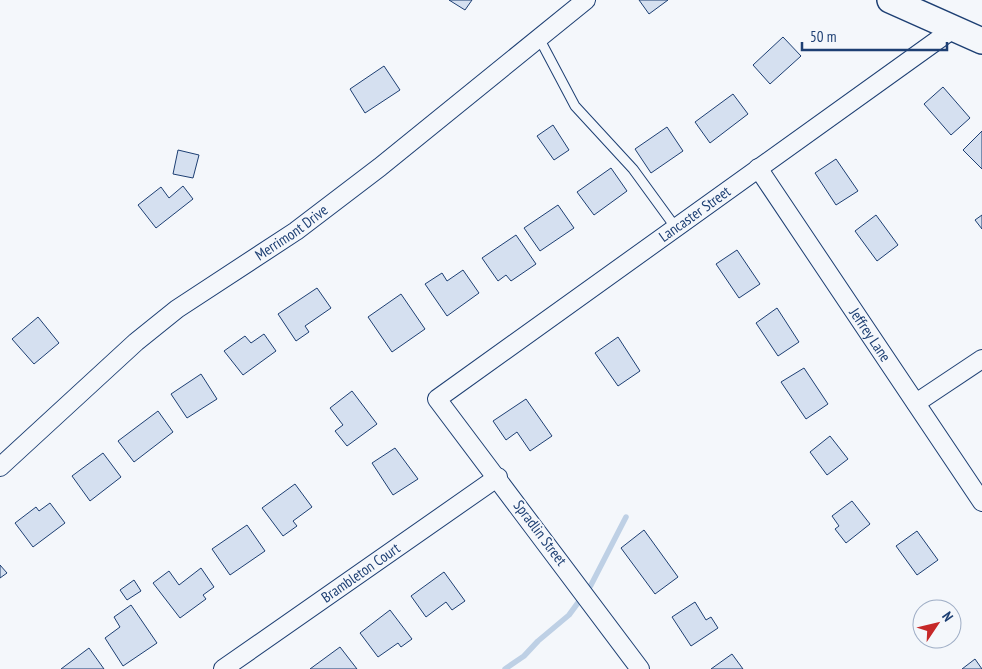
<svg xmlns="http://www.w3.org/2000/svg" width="982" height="669" viewBox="0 0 982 669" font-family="'PT Sans Narrow',sans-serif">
	<rect width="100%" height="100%" fill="#f4f7fb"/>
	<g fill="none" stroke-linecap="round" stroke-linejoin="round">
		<path stroke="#bed0e5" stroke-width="5.5" d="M505,669L524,656L538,641L569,615L591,585L626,517"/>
	</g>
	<path fill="#d5e0f0" stroke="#1d3f73" d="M449,0H472L465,10Z
		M639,0H668L649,14Z
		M783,37L801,56L770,84L753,65Z
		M384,66L400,90L365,113L350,89Z
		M943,87L970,118L951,135L924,104Z
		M733,94L748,114L710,143L695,122Z
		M553,125L569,150L554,160L537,136Z
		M667,127L683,151L651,173L635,149Z
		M982,131V169L963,150Z
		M178,150L199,155L193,178L173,174Z
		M836,159L858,191L836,205L815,173Z
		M611,168L627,191L594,215L577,192Z
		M183,186L193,199L156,228L138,205L161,187L169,198Z
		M558,205L574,228L540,251L524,228Z
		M876,215L898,245L877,261L855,231Z
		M982,215V229L975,220Z
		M516,235L536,264L511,281L506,275L498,281L482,258Z
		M737,250L760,284L739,298L716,264Z
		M463,270L479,293L447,316L425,284L442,273L447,281Z
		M317,288L331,308L305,326L309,332L296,341L278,314Z
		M401,294L425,329L392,352L368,317Z
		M777,308L799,342L778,356L756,323Z
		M38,317L59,343L34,364L12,339Z
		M264,334L276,351L243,375L224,351L245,336L251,343Z
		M618,337L640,371L618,386L595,353Z
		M804,368L828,404L806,419L781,382Z
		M201,374L217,399L187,418L171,394Z
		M352,391L377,424L347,446L335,431L343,425L330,408Z
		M526,399L552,436L530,451L517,432L506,440L493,421Z
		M158,411L173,432L134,462L118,441Z
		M830,436L848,459L827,475L810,452Z
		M395,448L418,479L393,495L372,463Z
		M103,453L121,477L90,501L72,476Z
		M295,484L312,507L293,521L297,526L283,536L262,508Z
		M852,501L870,524L846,543L835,529L839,526L832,516Z
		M50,503L65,523L33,547L15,523L36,507L39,511Z
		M247,525L265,551L230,575L212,549Z
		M644,530L678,577L655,594L621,548Z
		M917,531L938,560L917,575L896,546Z
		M0,565L7,573L0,578Z
		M201,568L214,587L203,595L206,599L180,618L153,583L169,571L179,585Z
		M444,572L465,601L452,610L446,602L426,617L411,596Z
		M134,580L141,591L127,600L120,590Z
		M695,602L706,620L711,617L718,628L691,646L672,617Z
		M131,605L157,643L123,666L105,638L120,627L114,617Z
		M390,610L412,639L401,647L398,643L378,657L360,633Z
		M340,647L357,669H310Z
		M89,648L104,669H61Z
		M732,654L743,669H711Z
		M975,659L982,669H962Z"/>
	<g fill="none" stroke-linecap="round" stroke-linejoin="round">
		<g stroke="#1d3f73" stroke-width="11">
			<path id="service" d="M539,38L575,106L633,169L676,228"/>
		</g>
		<g stroke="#1d3f73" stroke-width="20">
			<g id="minor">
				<path id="s1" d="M758,168L982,502"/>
				<path d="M916,403L982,359"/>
				<path id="s2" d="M0,467L136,342L177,309L296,231L380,167L586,0"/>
				<path id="s3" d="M223,669L498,477"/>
				<path id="s4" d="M640,669L437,399L953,29"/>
			</g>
		</g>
		<g stroke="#1d3f73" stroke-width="28">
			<path id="secondary" d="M890,0L982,41"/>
		</g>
		<use href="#service" stroke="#f4f7fb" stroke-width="9"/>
		<use href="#minor" stroke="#f4f7fb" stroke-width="18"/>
		<use href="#secondary" stroke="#f4f7fb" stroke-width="25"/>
	</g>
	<g text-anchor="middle" stroke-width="4" stroke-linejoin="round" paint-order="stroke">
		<g font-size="15" fill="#1d3f73" stroke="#f4f7fb">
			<text dy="5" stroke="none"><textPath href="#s4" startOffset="655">Lancaster Street</textPath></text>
			<text dy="5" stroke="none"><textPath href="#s2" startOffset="375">Merrimont Drive</textPath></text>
			<text dy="5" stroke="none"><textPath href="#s1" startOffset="201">Jeffrey Lane</textPath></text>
			<text transform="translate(540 533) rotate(53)" y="5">Spradlin Street</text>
			<text dy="5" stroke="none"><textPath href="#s3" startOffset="168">Brambleton Court</textPath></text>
		</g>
	</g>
	<g transform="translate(937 624) rotate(55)"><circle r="24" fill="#f4f7fb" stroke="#9eadc5"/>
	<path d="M0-4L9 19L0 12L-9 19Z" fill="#c62828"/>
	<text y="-8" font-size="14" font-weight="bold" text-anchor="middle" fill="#1d3f73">N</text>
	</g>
	<path d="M802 42v8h145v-8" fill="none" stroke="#1d3f73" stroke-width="2.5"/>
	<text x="810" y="42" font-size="15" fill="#1d3f73" stroke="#f4f7fb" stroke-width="4" paint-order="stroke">50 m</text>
</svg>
